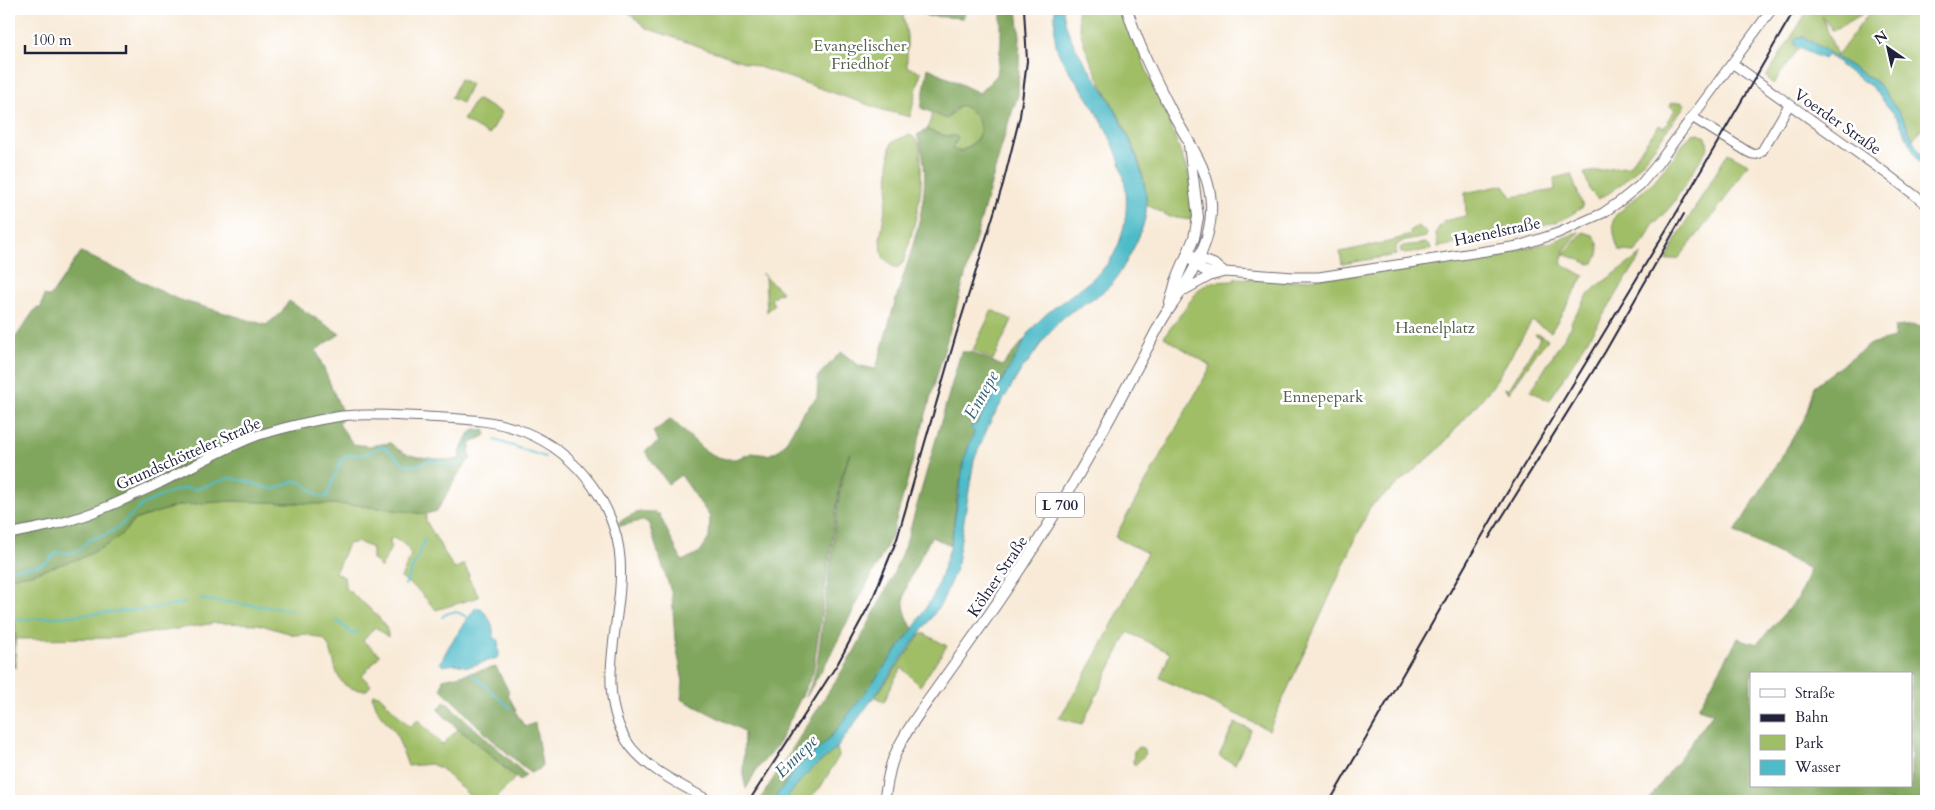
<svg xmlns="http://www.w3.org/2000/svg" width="1935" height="810" viewBox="0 0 1935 810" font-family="Cardo,serif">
	<rect width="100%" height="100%" fill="#fff"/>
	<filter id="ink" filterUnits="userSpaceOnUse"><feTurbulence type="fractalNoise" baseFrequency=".02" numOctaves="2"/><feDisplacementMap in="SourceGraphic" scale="10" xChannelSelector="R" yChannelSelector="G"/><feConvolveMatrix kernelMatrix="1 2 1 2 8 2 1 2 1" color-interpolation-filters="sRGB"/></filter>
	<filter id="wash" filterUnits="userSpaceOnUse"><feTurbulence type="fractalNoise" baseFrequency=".0096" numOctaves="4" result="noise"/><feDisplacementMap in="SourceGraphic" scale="20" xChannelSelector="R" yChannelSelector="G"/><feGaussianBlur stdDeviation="1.12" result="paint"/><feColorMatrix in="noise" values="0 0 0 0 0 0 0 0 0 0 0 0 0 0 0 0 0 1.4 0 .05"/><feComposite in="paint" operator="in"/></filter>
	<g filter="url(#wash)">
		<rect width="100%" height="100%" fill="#f8ead7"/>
		<path fill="#a0be66" stroke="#617050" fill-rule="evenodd" d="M625,9H902L907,36V67L921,72L910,117L883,110L646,28Z
			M1077,9H1123L1146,69L1168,118L1193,187L1194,203L1191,220L1170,217L1146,204C1146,132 1082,80 1077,9Z
			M1809,9L1910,10L1926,30V124L1913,139L1904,120L1879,84L1804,37H1797L1795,40L1796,47L1799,48L1773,84L1766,77ZM1871,9H1872L1837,56L1822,16L1833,31Z
			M460,79L471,84L462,103L451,98Z
			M476,99L502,113L489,135L463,120Z
			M1681,102L1685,105C1662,136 1634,183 1598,199L1591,192L1584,173L1629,166L1659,125L1664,128L1668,122L1667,121L1675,110L1669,105L1671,103Z
			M961,105C980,114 989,130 970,145C965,149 962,151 956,151L952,148L956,141V137L946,136L927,130L933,112L947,119Z
			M1699,133L1706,137L1708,147L1672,205L1657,221L1654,222L1645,241L1635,252L1620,251C1615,244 1611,224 1615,216L1655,180L1688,138L1692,134Z
			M909,135C921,139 920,150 921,161C923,199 915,222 905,257L903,263L897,268L892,266L883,257L880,240L888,192L890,148L892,142Z
			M1728,153L1748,164L1720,206L1679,258L1666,261L1675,241Z
			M1571,174L1583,207L1564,219L1523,233L1438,247L1436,233L1439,227L1444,225L1443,221L1466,216L1465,193L1504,185L1512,197L1555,190L1554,178Z
			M1418,226L1427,233L1426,237L1401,242L1396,246V255L1342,264L1340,252L1393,241L1396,239L1411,235L1410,231Z
			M1579,232L1564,251L1561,263L1584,276L1551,332L1532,321L1492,387L1437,451L1370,507L1269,730L1160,678L1170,653L1128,632L1082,724L1059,718C1093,666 1120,610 1147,553L1115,537L1211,366L1164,337L1199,289L1211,282L1234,281L1235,278L1292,281L1402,268L1532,247L1552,242Z
			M1583,232L1593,235C1601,244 1600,254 1594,263L1590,264L1564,254Z
			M1425,243L1430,246L1431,249L1405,254L1401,252L1400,248L1403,246Z
			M1642,254L1549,401L1531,391L1572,325L1571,322L1588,295L1596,287Z
			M761,273L782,292L780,294L778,293L771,299L774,305L767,312L765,277Z
			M992,310L1012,320L993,360L973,350Z
			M1538,334L1548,340L1538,351L1509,393L1504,388L1509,389L1540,338L1535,335Z
			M231,501L355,505L426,514V521L454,569L464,564L469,575L468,577L479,597L436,610L417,589L401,578L411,555L406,545L393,538L390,539L391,547L381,568L372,559V548L358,542L348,544L335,573L344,577L346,588C356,599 390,620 388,637L375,627L363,641L380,655L362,676L371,685L367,690C326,692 341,655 323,639L305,634L295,635L258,624L216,623L117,638L16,639L15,623H9V577L31,574L124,532L134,520L180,505Z
			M921,634H925L947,646L920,686L902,668L894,680L884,702L875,697Z
			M373,694L379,695L408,725L411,726L418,720L442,745L458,729L477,743L515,778L493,801H475L440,768L431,764L408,766L396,733L379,713L372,696Z
			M1235,723L1251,730L1235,764L1219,756Z
			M1138,747L1143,748L1146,754L1135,765L1133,763L1134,751Z
			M837,748L839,756L820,788L806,801H784L807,773Z"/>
		<path fill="#80a55b" stroke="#51644b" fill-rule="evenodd" d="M918,9H967L963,18L927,16Z
			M1001,9H1017L1020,36L1018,95L1008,124L891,538L827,661L806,697L815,674L818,657L841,483L850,452L840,482L813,673L777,746L757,769L746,789L743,775L744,731L681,699L683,682L675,640L672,595L648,522L640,521L620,526L619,522C636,512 640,509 659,514L682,561L700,552L709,538L710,517L681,475L668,484L645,451L659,442L653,432L671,419L703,449L714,456L726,459H736L752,453L768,455L777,451L784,445L802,414L817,397L818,376L841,352L860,366L876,369C883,345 889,322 896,299C911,251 938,183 917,135L927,130L946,136H956L958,138L952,148L959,152C986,142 987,117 961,105L953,111L947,119L921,108L928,68L979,93L997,75L1001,43Z
			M81,252L177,299L266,325L280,314L289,301L340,334L316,350L340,407L343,416L339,424L353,444L369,446L390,443C395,447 401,452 407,454C413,457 453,461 459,459C462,447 464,438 474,429L484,430L486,433L485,436L471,443L469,452L471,458L457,476L437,511L426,514L355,505L231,501L180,505L134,520L124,532L111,543L84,557L31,574L9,577V347L36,308H41L44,295L50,297Z
			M1915,325L1926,329V801H1648L1713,713L1698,708L1738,638L1757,644L1798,598L1810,569L1735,532L1805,418L1814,386L1870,344L1894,338L1895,327ZM1751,674H1911V786H1751Z
			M1025,339L1021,348L976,425H972L974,432L958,490L951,545L931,537C923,554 906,580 904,599C903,609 908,620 913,629L836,731L821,747L797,767L773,801H759L854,652L890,582L907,540L961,352H972L1002,366Z
			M15,622L16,668L9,664V623Z
			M496,667L509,692L507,693L516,710L515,711L525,727L535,723L542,764L540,769L530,773L487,735L441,689L443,679Z
			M445,701L526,775L520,781L477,743L458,729L438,710Z"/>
		<path fill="#4ebbc8" stroke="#386e82" d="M1055,9H1063C1066,38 1083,60 1099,83C1119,114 1154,181 1145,218C1141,237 1128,259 1118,276C1105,296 1081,303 1064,317C1048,331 1038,349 1026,365L1023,367L990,422L974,460L956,569L941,604L837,748L807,773L784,801H773L797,767L821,747L836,731L913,629L935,593L951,545L964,460L974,432L971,428L972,425H976L1021,348C1038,303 1099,290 1117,248C1141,191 1115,140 1084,92C1076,80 1065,67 1059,54C1053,40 1055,23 1055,9Z
			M1797,37H1804L1879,84L1904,120L1916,146L1926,161V172L1916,157L1898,119L1872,87L1839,65L1840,63L1827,55L1824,59L1796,47L1794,42Z
			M476,607C486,609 495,626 493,635L498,640L499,656L497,658L468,667L455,664L443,666L440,663L449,646Z"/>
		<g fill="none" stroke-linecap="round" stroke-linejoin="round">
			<path stroke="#4ebbc8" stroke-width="2" d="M495,440L545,457
				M9,570C19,567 37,568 45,563C49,560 53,556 57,552L73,553L80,549L90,539L108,534L120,526L142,505L170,492L186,488L197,489L229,478L247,481L266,488L275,489L294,481L301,482L320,497H327L341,460C349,452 355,456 365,454C371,453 376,449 381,446L387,449L403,463L412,466L431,460L454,466L461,463L468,441L479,432
				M405,585L425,540
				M200,599L292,610
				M442,617C452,609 459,611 469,619
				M337,620L352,634L358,631
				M9,621L150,609L185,603
				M472,674L510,708"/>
		</g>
	</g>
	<g filter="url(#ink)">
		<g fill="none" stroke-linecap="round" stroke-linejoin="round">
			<g stroke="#6d6872" stroke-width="11">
				<path id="secondary" d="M1732,63L1887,174L1926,204
					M1692,117L1748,152C1753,155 1757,156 1762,151L1789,105
					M1188,254L1214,264L1225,272
					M1192,261L1203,270L1215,274
					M1181,292L1210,276L1225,272L1293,277H1319L1518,246L1558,233L1603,213L1619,202L1640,185L1656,166L1772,9
					M9,534C23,531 38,528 53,525C90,516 126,499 160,483C193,467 225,447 259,435C286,427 314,420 342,416C370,413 399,416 427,417C461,419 494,419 525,432C552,443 574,461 591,484C607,505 618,532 620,558C625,618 593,683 626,740C643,768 683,786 710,801"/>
			</g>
			<g stroke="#6d6872" stroke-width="12">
				<path id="primary" d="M1170,303L1176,281L1194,238L1198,217L1189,145
					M884,801C887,787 888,771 894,757C905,730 928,701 945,677C973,638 1001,599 1027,558C1077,482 1119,402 1161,322C1167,311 1175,302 1181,291C1197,266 1213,234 1211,203C1209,168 1188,142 1172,112C1155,79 1138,45 1127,9"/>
			</g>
			<use href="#secondary" stroke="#fff" stroke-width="9"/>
			<use href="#primary" stroke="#fff" stroke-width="10"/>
			<path stroke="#22223b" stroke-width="2" d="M1489,538L1605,352L1684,214
				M749,801L838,663L872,600L897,539L956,335L1003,184L1020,116L1027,61L1024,9
				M1330,801L1504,498L1680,207L1795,9"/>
		</g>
	</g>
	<g text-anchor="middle" stroke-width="5" stroke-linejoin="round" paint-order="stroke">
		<rect fill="#fff" stroke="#646476" stroke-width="1" x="1036" y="492.5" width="48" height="25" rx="4"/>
		<g font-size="15" font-weight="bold" fill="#22223b">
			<text x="1060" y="510">L 700</text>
		</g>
		<g font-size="16" fill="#54604c" stroke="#fff">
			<text x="860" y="51">Evangelischer<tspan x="860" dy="18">Friedhof</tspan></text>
			<text x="1435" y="333">Haenelplatz</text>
			<text x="1323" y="402">Ennepepark</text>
		</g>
		<g font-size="16" fill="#22223b" stroke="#fff">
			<text transform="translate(1838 121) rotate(35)" y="6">Voerder Straße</text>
			<text transform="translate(1497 231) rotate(-12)" y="6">Haenelstraße</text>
			<text transform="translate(188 453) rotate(-24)" y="6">Grundschötteler Straße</text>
			<text transform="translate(997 576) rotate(-56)" y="6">Kölner Straße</text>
		</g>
		<g font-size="18" font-style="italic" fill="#345f73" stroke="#fff">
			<text transform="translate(981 395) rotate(-61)" y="6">Ennepe</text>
			<text transform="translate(796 756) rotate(-45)" y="6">Ennepe</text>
		</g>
	</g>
	<rect width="1935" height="810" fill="none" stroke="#fff" stroke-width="30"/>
	<rect x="1750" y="672" width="162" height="115" fill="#ffffff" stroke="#a7a7b1"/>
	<rect x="1760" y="689" width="25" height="8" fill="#ffffff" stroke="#a7a7b1"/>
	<text x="1795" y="698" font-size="15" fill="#22223b">Straße</text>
	<rect x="1760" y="714" width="25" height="8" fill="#22223b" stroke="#a7a7b1"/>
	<text x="1795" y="722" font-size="15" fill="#22223b">Bahn</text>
	<rect x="1760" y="735" width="25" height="15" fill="#a0be66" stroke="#a7a7b1"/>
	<text x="1795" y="748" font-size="15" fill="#22223b">Park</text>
	<rect x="1760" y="760" width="25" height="15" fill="#4ebbc8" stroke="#a7a7b1"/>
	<text x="1795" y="772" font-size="15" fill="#22223b">Wasser</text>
	<g transform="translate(1888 48) rotate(326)" stroke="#ffffff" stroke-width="4" paint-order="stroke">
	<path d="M0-4L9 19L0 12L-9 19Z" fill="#22223b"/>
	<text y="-8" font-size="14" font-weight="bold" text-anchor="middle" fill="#22223b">N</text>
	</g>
	<path d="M25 45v8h101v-8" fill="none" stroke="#22223b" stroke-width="2.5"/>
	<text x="32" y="45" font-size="15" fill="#22223b" stroke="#ffffff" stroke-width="4" paint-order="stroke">100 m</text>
</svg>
